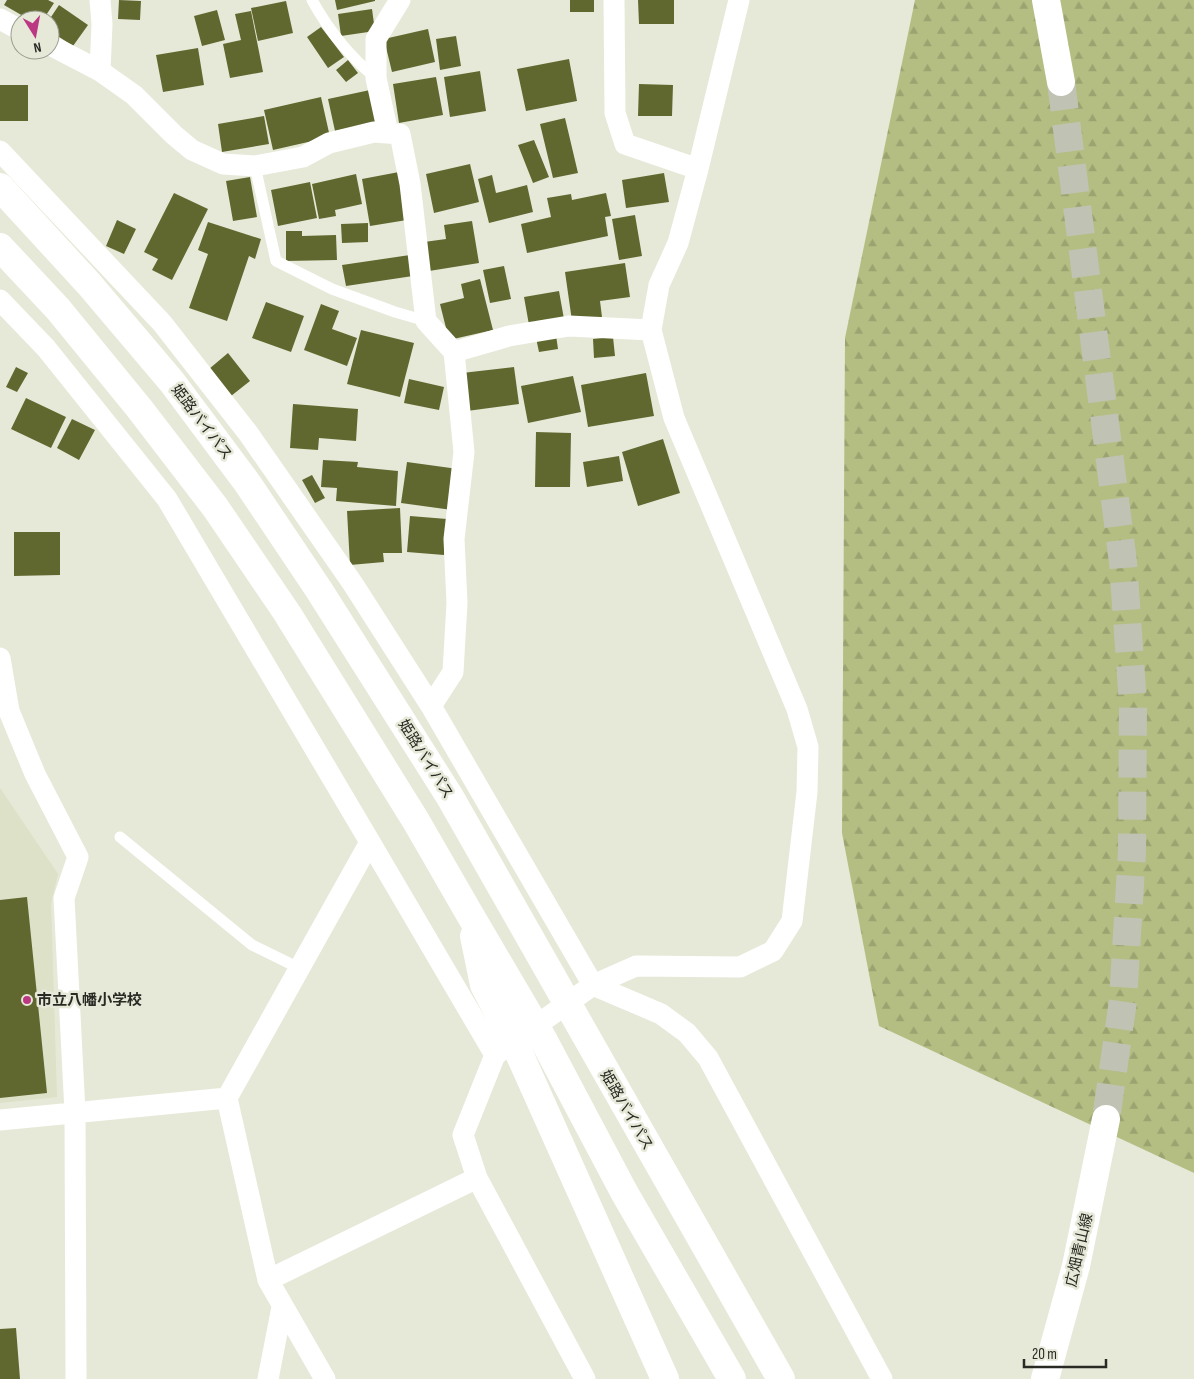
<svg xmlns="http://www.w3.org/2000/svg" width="1194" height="1379" viewBox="0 0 1194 1379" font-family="'Sofia Sans Condensed','Noto Sans JP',sans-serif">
	<defs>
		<pattern id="forest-firs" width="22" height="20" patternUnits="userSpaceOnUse" patternTransform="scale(1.25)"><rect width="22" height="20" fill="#b4be82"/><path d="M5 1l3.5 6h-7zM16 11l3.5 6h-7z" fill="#9ba370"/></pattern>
	</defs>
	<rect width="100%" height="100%" fill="#e6e9d8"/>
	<path fill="#dce1c8" d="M0,788L58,874L51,904L57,1097L0,1103Z"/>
	<path fill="url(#forest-firs)" d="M915,0H1194V1173L879,1026L842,833L845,338Z"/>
	<path fill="#61682f" d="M7,0H48L54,3L43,20H30L4,5Z
		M119,0L141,1L140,20L118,19Z
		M335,0H375V1L337,10Z
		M570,0H594V12H570Z
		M638,0H674V24H639Z
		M286,1L293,33L258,41L251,8Z
		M59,5L88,25L73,46L50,31L49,20Z
		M372,9L375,31L341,36L338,14Z
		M217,10L225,40L202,46L194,16Z
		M251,11L263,72L230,78L223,44L241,40L235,14Z
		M321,27L344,57L328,68L307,37Z
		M428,29L435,62L392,72L384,39Z
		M456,36L461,66L440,70L436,39Z
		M198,48L204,85L163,92L156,55Z
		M569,59L577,101L526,111L517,69Z
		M348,60L358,73L346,82L336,70Z
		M480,71L486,111L450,117L444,77Z
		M436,77L443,115L399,123L393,84Z
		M639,84L673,85L672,116H638Z
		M0,85H28V121H0Z
		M370,90L377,122L335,131L328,99Z
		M321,97L330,137L273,150L264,110Z
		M264,116L269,144L222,152L218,124Z
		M565,118L578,173L553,178L540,124Z
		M534,140L549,177L533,183L518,145Z
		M470,164L479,202L434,213L426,174Z
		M399,172L407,220L370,226L362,179Z
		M664,173L669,202L626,208L622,180Z
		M356,174L362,204L335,210L336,216L319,219L312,184Z
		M492,175L496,193L527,185L533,212L489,223L478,179Z
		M250,177L257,217L233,221L226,181Z
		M310,182L317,218L278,226L271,190Z
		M174,193L208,209L172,280L152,270L158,259L144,252Z
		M606,193L611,216L605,217L608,236L527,253L521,224L551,217L547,198L571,194L572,200Z
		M635,215L642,256L619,260L612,219Z
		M117,220L136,229L124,254L106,246Z
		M472,221L479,263L429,271L424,242L446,239L444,225Z
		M208,222L261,239L255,259L249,256L227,321L189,308L208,254L198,250Z
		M368,223V242L342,243L341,224Z
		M286,231H302V236L336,235L337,260L286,261Z
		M410,255L413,276L346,286L342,265Z
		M625,263L630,297L600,301L602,317L572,321L565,272Z
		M504,266L511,299L490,303L483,270Z
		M480,279L493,330L449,340L440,304L464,298L461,284Z
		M559,291L564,319L529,325L524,297Z
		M266,302L304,316L291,352L252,338Z
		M321,304L339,311L332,329L357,338L347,366L304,350Z
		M361,330L414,343L400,397L347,384Z
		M556,335L558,349L539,352L536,338Z
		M613,337L615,356L594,358L593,339Z
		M228,353L250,381L231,396L209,369Z
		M16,367L28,373L17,392L6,387Z
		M514,367L519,404L467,411L462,373Z
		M646,373L654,416L588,427L581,385Z
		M573,376L581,412L528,423L521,386Z
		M409,379L444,387L439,410L404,403Z
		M26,398L66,417L51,448L11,429Z
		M293,404L358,409L356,441L319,438L318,450L290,448Z
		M72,419L95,430L79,460L57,448Z
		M536,432L571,433L570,487H535Z
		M663,439L680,493L638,506L622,452Z
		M619,456L623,481L587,487L583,462Z
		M323,460L358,462L357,467L398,471L396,506L336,501L337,488L321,487Z
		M407,462L458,469L452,510L401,503Z
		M312,475L325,498L315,503L302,480Z
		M400,508L402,553H383L384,562L350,565L347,511Z
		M410,516L447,519L444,555L407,552Z
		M14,532H60V575L14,576Z
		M27,897L47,1093L0,1098V900Z
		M16,1328L20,1379H0V1329Z"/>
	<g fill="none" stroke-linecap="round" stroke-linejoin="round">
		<path stroke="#c0c3b4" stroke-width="28" stroke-dasharray="28 14" stroke-linecap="butt" d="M1061,82L1123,562L1133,704L1132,851L1123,1001L1106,1119"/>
		<path stroke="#fff" stroke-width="11" d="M312,0C328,29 350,57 376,78
			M255,166L276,261L332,289L395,312L426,321
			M120,837L252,945L299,968"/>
		<path stroke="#fff" stroke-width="21" d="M100,0L102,24L100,71
			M614,0L615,113L625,144L698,169
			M0,19L20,30
			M50,45L100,71L134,95L174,135L192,150L223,164L255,166L303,157L329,143L374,132L400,134L410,184L426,321L454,352L464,452L454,539L457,603L453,672L431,706
			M388,133L376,78V39L400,0
			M0,151L162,323L248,433L353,584L431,706L593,985L661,1014L687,1033L708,1058L882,1379
			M0,300L46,348L167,499L370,842L495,1055
			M454,352L509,336L569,326L651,330
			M0,658L9,711L35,774L78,857L64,898L75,1112L76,1379
			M227,1098L268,1280L325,1379
			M0,1120L227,1098L370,842
			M268,1280L477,1178
			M268,1379L282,1307
			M585,1379L477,1178L463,1135L495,1055L593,985L636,966L740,967L773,951L792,921L807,792L808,747L797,709L674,418L651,330L659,285L678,243L698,169L739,0"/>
		<path stroke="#fff" stroke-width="28" d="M1046,0L1061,82
			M1045,1379L1076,1266L1106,1119"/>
		<path stroke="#fff" stroke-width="28" d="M0,187L89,284L172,382L248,484L319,590L450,797L781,1379
			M0,247L58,309L139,408L215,507L287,613L416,821L469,913L543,1039L624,1192L732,1379
			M474,936L484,985L518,1051L665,1379"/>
	</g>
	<circle fill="#ba3982" stroke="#e6e9d8" stroke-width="2" cx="27" cy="1000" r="5"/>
	<g text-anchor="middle" stroke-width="5" stroke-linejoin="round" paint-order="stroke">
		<g font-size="15" fill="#292a24" stroke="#e6e9d8">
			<text transform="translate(202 422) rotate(53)" y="5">姫路バイパス</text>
			<text transform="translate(426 759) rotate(58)" y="5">姫路バイパス</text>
			<text transform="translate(627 1110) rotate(60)" y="5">姫路バイパス</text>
			<text transform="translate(1079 1250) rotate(-77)" y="5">広畑青山線</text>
		</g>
		<g font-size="15" font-weight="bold" fill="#292a24" stroke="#e6e9d8" text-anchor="start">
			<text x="37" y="1005">市立八幡小学校</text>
		</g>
	</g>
	<g transform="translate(35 35) rotate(169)"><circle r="24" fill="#e6e9d8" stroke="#9a9d90"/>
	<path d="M0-4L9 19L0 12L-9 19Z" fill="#ba3982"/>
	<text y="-8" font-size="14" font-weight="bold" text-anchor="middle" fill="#292a24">N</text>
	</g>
	<path d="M1024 1359v8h82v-8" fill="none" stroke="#292a24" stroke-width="2.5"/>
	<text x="1032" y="1359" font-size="15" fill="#292a24" stroke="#e6e9d8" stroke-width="4" paint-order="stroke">20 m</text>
</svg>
